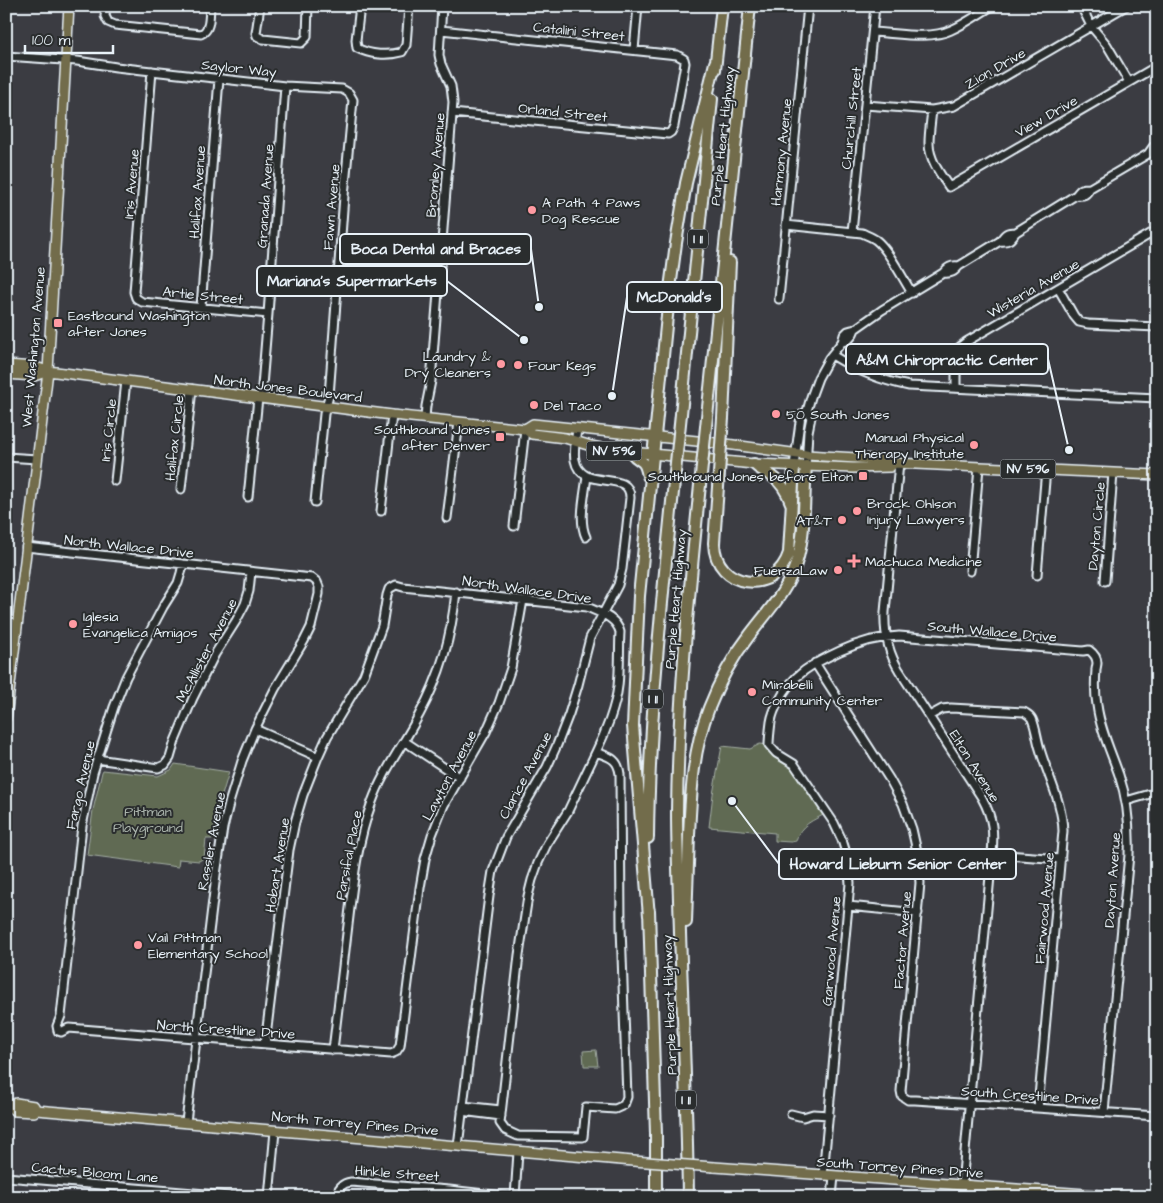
<svg xmlns="http://www.w3.org/2000/svg" width="1163" height="1203" viewBox="0 0 1163 1203" font-family="'Architects Daughter',sans-serif">
	<rect width="100%" height="100%" fill="#3b3c42"/>
	<filter id="ink" filterUnits="userSpaceOnUse"><feTurbulence type="fractalNoise" baseFrequency=".02" numOctaves="2"/><feDisplacementMap in="SourceGraphic" scale="10" xChannelSelector="R" yChannelSelector="G"/><feConvolveMatrix kernelMatrix="1 2 1 2 8 2 1 2 1" color-interpolation-filters="sRGB"/></filter>
	<g filter="url(#ink)">
		<path fill="#606b52" stroke="#a4aea5" d="M760,744L769,745L786,759L827,813C814,820 799,825 796,841L791,842L775,841V833L709,827L713,794L722,746L750,749Z
			M175,764L229,772L220,802L212,839H206L204,858L199,861L179,859L178,867L87,855L93,810L102,772L103,770L158,776L171,770Z
			M596,1050L598,1066H584L583,1051Z"/>
		<g fill="none" stroke-linecap="round" stroke-linejoin="round">
			<g stroke="#e8f1f8" stroke-width="11">
				<path id="minor" d="M106,6L105,16L108,22L115,25L201,34C211,30 209,16 210,6
					M260,6L256,33L257,36L263,39L301,43L307,37L308,6
					M360,6L356,40L357,48C370,55 388,56 402,52L406,45L409,6
					M1081,6L1091,26L1107,45L1129,82
					M441,30L677,55L684,59L685,63L674,126L671,132L668,134L452,113
					M873,32C896,33 930,40 951,30C965,24 979,14 992,6
					M634,50L638,6
					M6,56L77,61L116,67L285,86L342,89L349,93L353,100L344,196L329,396L324,414L315,502
					M152,71L134,292L136,298L142,302L268,314
					M865,105L932,110L954,106L1126,6
					M932,110C931,121 929,132 929,143C929,159 940,174 949,187L1157,66
					M1076,195C1084,196 1086,195 1090,188
					M786,225L862,233C866,235 872,237 876,240C888,249 903,279 912,293
					M852,232L875,6
					M1000,241C1009,242 1011,239 1016,232L1076,195C1081,188 1082,188 1090,188L1148,154L1153,147L1157,145
					M943,273C951,274 954,272 959,266L1000,241C1005,233 1007,232 1016,232
					M1058,288L1074,316L1079,322L1088,324L1157,327
					M779,299L808,6
					M201,307L219,79
					M842,342C850,340 852,337 855,329
					M832,355C858,371 879,380 909,386L1157,398
					M956,388V350L966,342L1157,230
					M261,398L268,314L285,86
					M425,418L426,406L431,381L453,102L451,86L441,64L439,55L442,6
					M6,457L37,459
					M899,463L885,612C884,633 888,652 899,670L982,798C993,818 994,832 992,854L962,1185
					M794,466L801,415L807,411L811,397L818,378L829,358L842,342L844,335L848,331L855,329L882,310L943,273C948,267 951,265 959,266
					M806,466L808,432L811,417L807,411
					M115,481L126,381
					M181,489L192,389
					M248,497L258,398
					M381,511L392,415
					M447,518L459,422
					M514,526L525,429
					M586,537C578,520 585,495 587,476
					M26,547L312,578L317,582L319,587V594L311,627L304,641L275,689L255,729L242,761L230,800L223,828L216,875L186,1122
					M183,564L181,573L178,583L163,607L126,677L114,707L93,773L82,826L61,1016L57,1026L58,1031L61,1032L69,1028L391,1054L396,1052L400,1046L420,888L425,859L432,835L444,805L486,732L499,703L511,668L523,600
					M970,571L979,467
					M1037,575L1046,469
					M1105,581L1113,473
					M815,663L890,780L903,804L912,829L918,856L920,883L901,1091L902,1096L908,1100H915L1157,1116
					M929,716L942,709L951,708L1024,712C1027,714 1030,715 1032,719C1036,728 1037,740 1040,749C1048,777 1062,801 1063,831L1038,1108
					M255,729L318,757
					M404,741L460,778
					M97,759L158,768L165,765L170,758L175,741L193,698L215,654L236,621L245,604L249,591L251,572
					M1126,801L1157,792
					M992,854L1061,859
					M848,906L918,913
					M265,1044L289,850L295,822L303,795L318,757L327,737L364,675L382,626L387,595L389,589L396,585L403,587L587,607C600,613 616,617 620,632C619,650 620,668 618,686C616,706 605,734 596,752L568,811L547,844L538,863L532,880L528,896L519,955L500,1123L505,1130L518,1136L583,1137L586,1107L615,1109L624,1105L627,1097L621,927L620,774C618,758 609,757 596,752
					M333,1050C338,1008 343,966 348,925C353,883 357,842 372,802C383,771 404,744 419,715C441,675 451,638 456,592
					M463,1106L501,1110
					M462,1111L501,1116
					M791,1114L803,1117L813,1114L829,1115
					M458,1146L489,896L493,871L506,837L547,767L557,745L569,714L578,685L590,638L618,585L622,569L630,498C631,468 581,493 575,460C573,451 576,439 577,429
					M823,1175L848,906L850,883L847,856L842,840L834,823L794,764L776,753L769,745C769,738 770,730 771,722C772,715 775,708 779,701C792,674 814,663 840,651C860,642 877,637 899,636L1083,651L1089,650C1093,653 1097,657 1097,663C1097,665 1096,668 1096,670C1095,682 1095,694 1097,705C1100,729 1111,752 1119,775C1128,801 1130,828 1129,855L1104,1112
					M6,1177L241,1197
					M269,1197L275,1131
					M337,1197C337,1188 343,1183 351,1182L449,1190L512,1197
					M515,1197L518,1152
					M832,1197L834,1176"/>
			</g>
			<g stroke="#e8f1f8" stroke-width="12">
				<path id="major" d="M6,365L35,367L48,371L392,415L525,429L532,434L565,438L591,446L611,450L754,464L853,468L890,467L894,463
					M6,374L34,376L48,371
					M525,429L533,424L726,444L806,455L890,460L894,463L1157,475
					M6,718L48,371L69,6
					M6,1106H9L16,1103L34,1106L36,1110
					M9,1106L15,1111L34,1112L36,1110
					M36,1110L633,1161
					M714,1167L1127,1197"/>
			</g>
			<g stroke="#e8f1f8" stroke-width="14">
				<path id="highway" d="M715,70L722,6
					M681,414L712,99
					M707,417L750,6
					M723,418L730,262
					M631,452C641,465 644,456 648,476
					M754,464C761,471 764,470 772,476C781,482 787,492 791,503
					M718,487L714,543C715,588 775,597 789,553L794,466
					M648,838C649,718 662,601 674,482
					M649,910L656,1134V1197
					M649,916L633,726L639,596L669,296L676,243L686,183L715,63
					M686,922C687,893 688,864 689,835C691,791 693,749 709,708C719,682 732,658 749,636C764,616 782,597 792,574C807,541 803,502 806,466
					M688,1197C687,1109 683,1021 680,933C679,893 677,852 677,812C678,703 689,594 700,485"/>
			</g>
			<use href="#minor" stroke="#2a2d2e" stroke-width="7"/>
			<use href="#major" stroke="#726c4b" stroke-width="9"/>
			<use href="#highway" stroke="#726c4b" stroke-width="10"/>
			<g stroke="#e8f1f8" stroke-width="12" stroke-linecap="butt">
				<path id="major-bridge" d="M633,1161L714,1167"/>
			</g>
			<g stroke="#e8f1f8" stroke-width="14" stroke-linecap="butt">
				<path id="highway-bridge" d="M674,482L681,414
					M700,485L707,417
					M718,487L723,418"/>
			</g>
			<use href="#major-bridge" stroke="#726c4b" stroke-width="9"/>
			<use href="#highway-bridge" stroke="#726c4b" stroke-width="10"/>
		</g>
	</g>
	<g fill="#ff9aa2" stroke="#2a2d2e" stroke-width="2">
		<circle cx="532" cy="210" r="5"/>
		<rect x="53" y="318" width="10" height="10" rx="2.5"/>
		<circle cx="501" cy="364" r="5"/>
		<circle cx="518" cy="365" r="5"/>
		<circle cx="534" cy="405" r="5"/>
		<circle cx="776" cy="414" r="5"/>
		<rect x="495" y="432" width="10" height="10" rx="2.5"/>
		<circle cx="974" cy="445" r="5"/>
		<rect x="858" y="471" width="10" height="10" rx="2.5"/>
		<circle cx="857" cy="511" r="5"/>
		<circle cx="842" cy="520" r="5"/>
		<path d="M851.5 553.5h5v5h5v5h-5v5h-5v-5h-5v-5h5z"/>
		<circle cx="838" cy="570" r="5"/>
		<circle cx="73" cy="624" r="5"/>
		<circle cx="752" cy="692" r="5"/>
		<circle cx="138" cy="945" r="5"/>
	</g>
	<g text-anchor="middle" stroke-width="4" stroke-linejoin="round" paint-order="stroke">
		<g fill="#2a2d2e" stroke="#afb6bb" stroke-width="1">
			<rect x="688" y="229.5" width="20" height="19" rx="4"/>
			<rect x="586.5" y="441.5" width="55" height="19" rx="4"/>
			<rect x="1000.5" y="459.5" width="55" height="19" rx="4"/>
			<rect x="643" y="689.5" width="20" height="19" rx="4"/>
			<rect x="676" y="1090.5" width="20" height="19" rx="4"/>
		</g>
		<g font-size="12" font-weight="bold" fill="#e8f1f8">
			<text x="698" y="243">I 11</text>
			<text x="614" y="455">NV 596</text>
			<text x="1028" y="473">NV 596</text>
			<text x="653" y="703">I 11</text>
			<text x="686" y="1104">I 11</text>
		</g>
		<g font-size="14" fill="#e8f1f8" stroke="#2a2d2e">
			<text transform="translate(579 31) rotate(6)" y="5">Catalini Street</text>
			<text transform="translate(239 68) rotate(6)" y="5">Saylor Way</text>
			<text transform="translate(995 68) rotate(-30)" y="5">Zion Drive</text>
			<text transform="translate(563 112) rotate(6)" y="5">Orland Street</text>
			<text transform="translate(1046 116) rotate(-30)" y="5">View Drive</text>
			<text transform="translate(851 118) rotate(-84)" y="5">Churchill Street</text>
			<text transform="translate(722 136) rotate(-84)" y="5">Purple Heart Highway</text>
			<text transform="translate(781 152) rotate(-84)" y="5">Harmony Avenue</text>
			<text transform="translate(435 165) rotate(-85)" y="5">Bromley Avenue</text>
			<text transform="translate(131 184) rotate(-85)" y="5">Iris Avenue</text>
			<text transform="translate(197 192) rotate(-86)" y="5">Halifax Avenue</text>
			<text transform="translate(265 196) rotate(-86)" y="5">Granada Avenue</text>
			<text transform="translate(331 207) rotate(-85)" y="5">Fawn Avenue</text>
			<text transform="translate(1033 288) rotate(-30)" y="5">Wisteria Avenue</text>
			<text transform="translate(203 295) rotate(6)" y="5">Artie Street</text>
			<text transform="translate(33 347) rotate(-85)" y="5">West Washington Avenue</text>
			<text transform="translate(288 388) rotate(7)" y="5">North Jones Boulevard</text>
			<text transform="translate(108 430) rotate(-84)" y="5">Iris Circle</text>
			<text transform="translate(174 438) rotate(-84)" y="5">Halifax Circle</text>
			<text transform="translate(1096 526) rotate(-85)" y="5">Dayton Circle</text>
			<text transform="translate(129 546) rotate(6)" y="5">North Wallace Drive</text>
			<text transform="translate(527 589) rotate(8)" y="5">North Wallace Drive</text>
			<text transform="translate(675 599) rotate(-85)" y="5">Purple Heart Highway</text>
			<text transform="translate(992 631) rotate(5)" y="5">South Wallace Drive</text>
			<text transform="translate(206 650) rotate(-62)" y="5">McAllister Avenue</text>
			<text transform="translate(975 766) rotate(58)" y="5">Elton Avenue</text>
			<text transform="translate(449 775) rotate(-62)" y="5">Lawton Avenue</text>
			<text transform="translate(525 775) rotate(-62)" y="5">Clarice Avenue</text>
			<text transform="translate(80 785) rotate(-77)" y="5">Fargo Avenue</text>
			<text transform="translate(211 841) rotate(-79)" y="5">Rassler Avenue</text>
			<text transform="translate(348 855) rotate(-79)" y="5">Parsifal Place</text>
			<text transform="translate(277 865) rotate(-81)" y="5">Hobart Avenue</text>
			<text transform="translate(1112 880) rotate(-86)" y="5">Dayton Avenue</text>
			<text transform="translate(1044 908) rotate(-85)" y="5">Fairwood Avenue</text>
			<text transform="translate(902 940) rotate(-85)" y="5">Factor Avenue</text>
			<text transform="translate(831 951) rotate(-85)" y="5">Garwood Avenue</text>
			<text transform="translate(669 1005) rotate(-92)" y="5">Purple Heart Highway</text>
			<text transform="translate(226 1029) rotate(4)" y="5">North Crestline Drive</text>
			<text transform="translate(1030 1095) rotate(4)" y="5">South Crestline Drive</text>
			<text transform="translate(355 1123) rotate(5)" y="5">North Torrey Pines Drive</text>
			<text transform="translate(900 1167) rotate(4)" y="5">South Torrey Pines Drive</text>
			<text transform="translate(95 1172) rotate(5)" y="5">Cactus Bloom Lane</text>
			<text transform="translate(397 1173) rotate(4)" y="5">Hinkle Street</text>
		</g>
		<g font-size="14" fill="#e8f1f8" stroke="#2a2d2e" text-anchor="start">
			<text x="542" y="207">A Path 4 Paws<tspan x="542" dy="16">Dog Rescue</tspan></text>
			<text x="68" y="320">Eastbound Washington<tspan x="68" dy="16">after Jones</tspan></text>
			<text x="491" y="361" text-anchor="end">Laundry &amp;<tspan x="491" dy="16">Dry Cleaners</tspan></text>
			<text x="528" y="370">Four Kegs</text>
			<text x="544" y="410">Del Taco</text>
			<text x="786" y="419">50 South Jones</text>
			<text x="490" y="434" text-anchor="end">Southbound Jones<tspan x="490" dy="16">after Denver</tspan></text>
			<text x="964" y="442" text-anchor="end">Manual Physical<tspan x="964" dy="16">Therapy Institute</tspan></text>
			<text x="853" y="481" text-anchor="end">Southbound Jones before Elton</text>
			<text x="867" y="508">Brock Ohlson<tspan x="867" dy="16">Injury Lawyers</tspan></text>
			<text x="832" y="525" text-anchor="end">AT&amp;T</text>
			<text x="865" y="566">Machuca Medicine</text>
			<text x="828" y="575" text-anchor="end">FuerzaLaw</text>
			<text x="83" y="621">Iglesia<tspan x="83" dy="16">Evangelica Amigos</tspan></text>
			<text x="762" y="689">Mirabelli<tspan x="762" dy="16">Community Center</tspan></text>
			<text x="148" y="942">Vail Pittman<tspan x="148" dy="16">Elementary School</tspan></text>
		</g>
		<g font-size="14" fill="#abb5ad" stroke="#2a2d2e">
			<text x="148" y="816">Pittman<tspan x="148" dy="16">Playground</tspan></text>
		</g>
	</g>
	<path fill="none" stroke="#e8f1f8" stroke-width="2" d="M539 307L531 249M524 340L447 281M612 396L627 297M1069 450L1048 359M732 801L779 864"/>
	<g fill="#e8f1f8" stroke="#2a2d2e" stroke-width="2">
		<circle cx="539" cy="307" r="5"/>
		<circle cx="524" cy="340" r="5"/>
		<circle cx="612" cy="396" r="5"/>
		<circle cx="1069" cy="450" r="5"/>
		<circle cx="732" cy="801" r="5"/>
	</g>
	<g fill="#2a2d2e" stroke="#e8f1f8" stroke-width="2">
		<rect x="340" y="234" width="191" height="30" rx="5"/>
		<rect x="257" y="266" width="190" height="30" rx="5"/>
		<rect x="627" y="282" width="95" height="30" rx="5"/>
		<rect x="846" y="344" width="202" height="30" rx="5"/>
		<rect x="779" y="849" width="237" height="30" rx="5"/>
	</g>
	<g font-size="15" text-anchor="middle" font-weight="bold" fill="#e8f1f8">
		<text x="436" y="254">Boca Dental and Braces</text>
		<text x="352" y="286">Mariana's Supermarkets</text>
		<text x="674" y="302">McDonald's</text>
		<text x="947" y="365">A&amp;M Chiropractic Center</text>
		<text x="898" y="869">Howard Lieburn Senior Center</text>
	</g>
	<rect width="1163" height="1203" fill="none" stroke="#2a2d2e" stroke-width="25"/>
	<rect x="12" y="12" width="1138" height="1178" fill="none" stroke="#e8f1f8" stroke-width="2" filter="url(#ink)"/>
	<path d="M25 45v8h88v-8" fill="none" stroke="#e8f1f8" stroke-width="2.5"/>
	<text x="32" y="45" font-size="15" fill="#e8f1f8" stroke="#2a2d2e" stroke-width="4" paint-order="stroke">100 m</text>
</svg>
